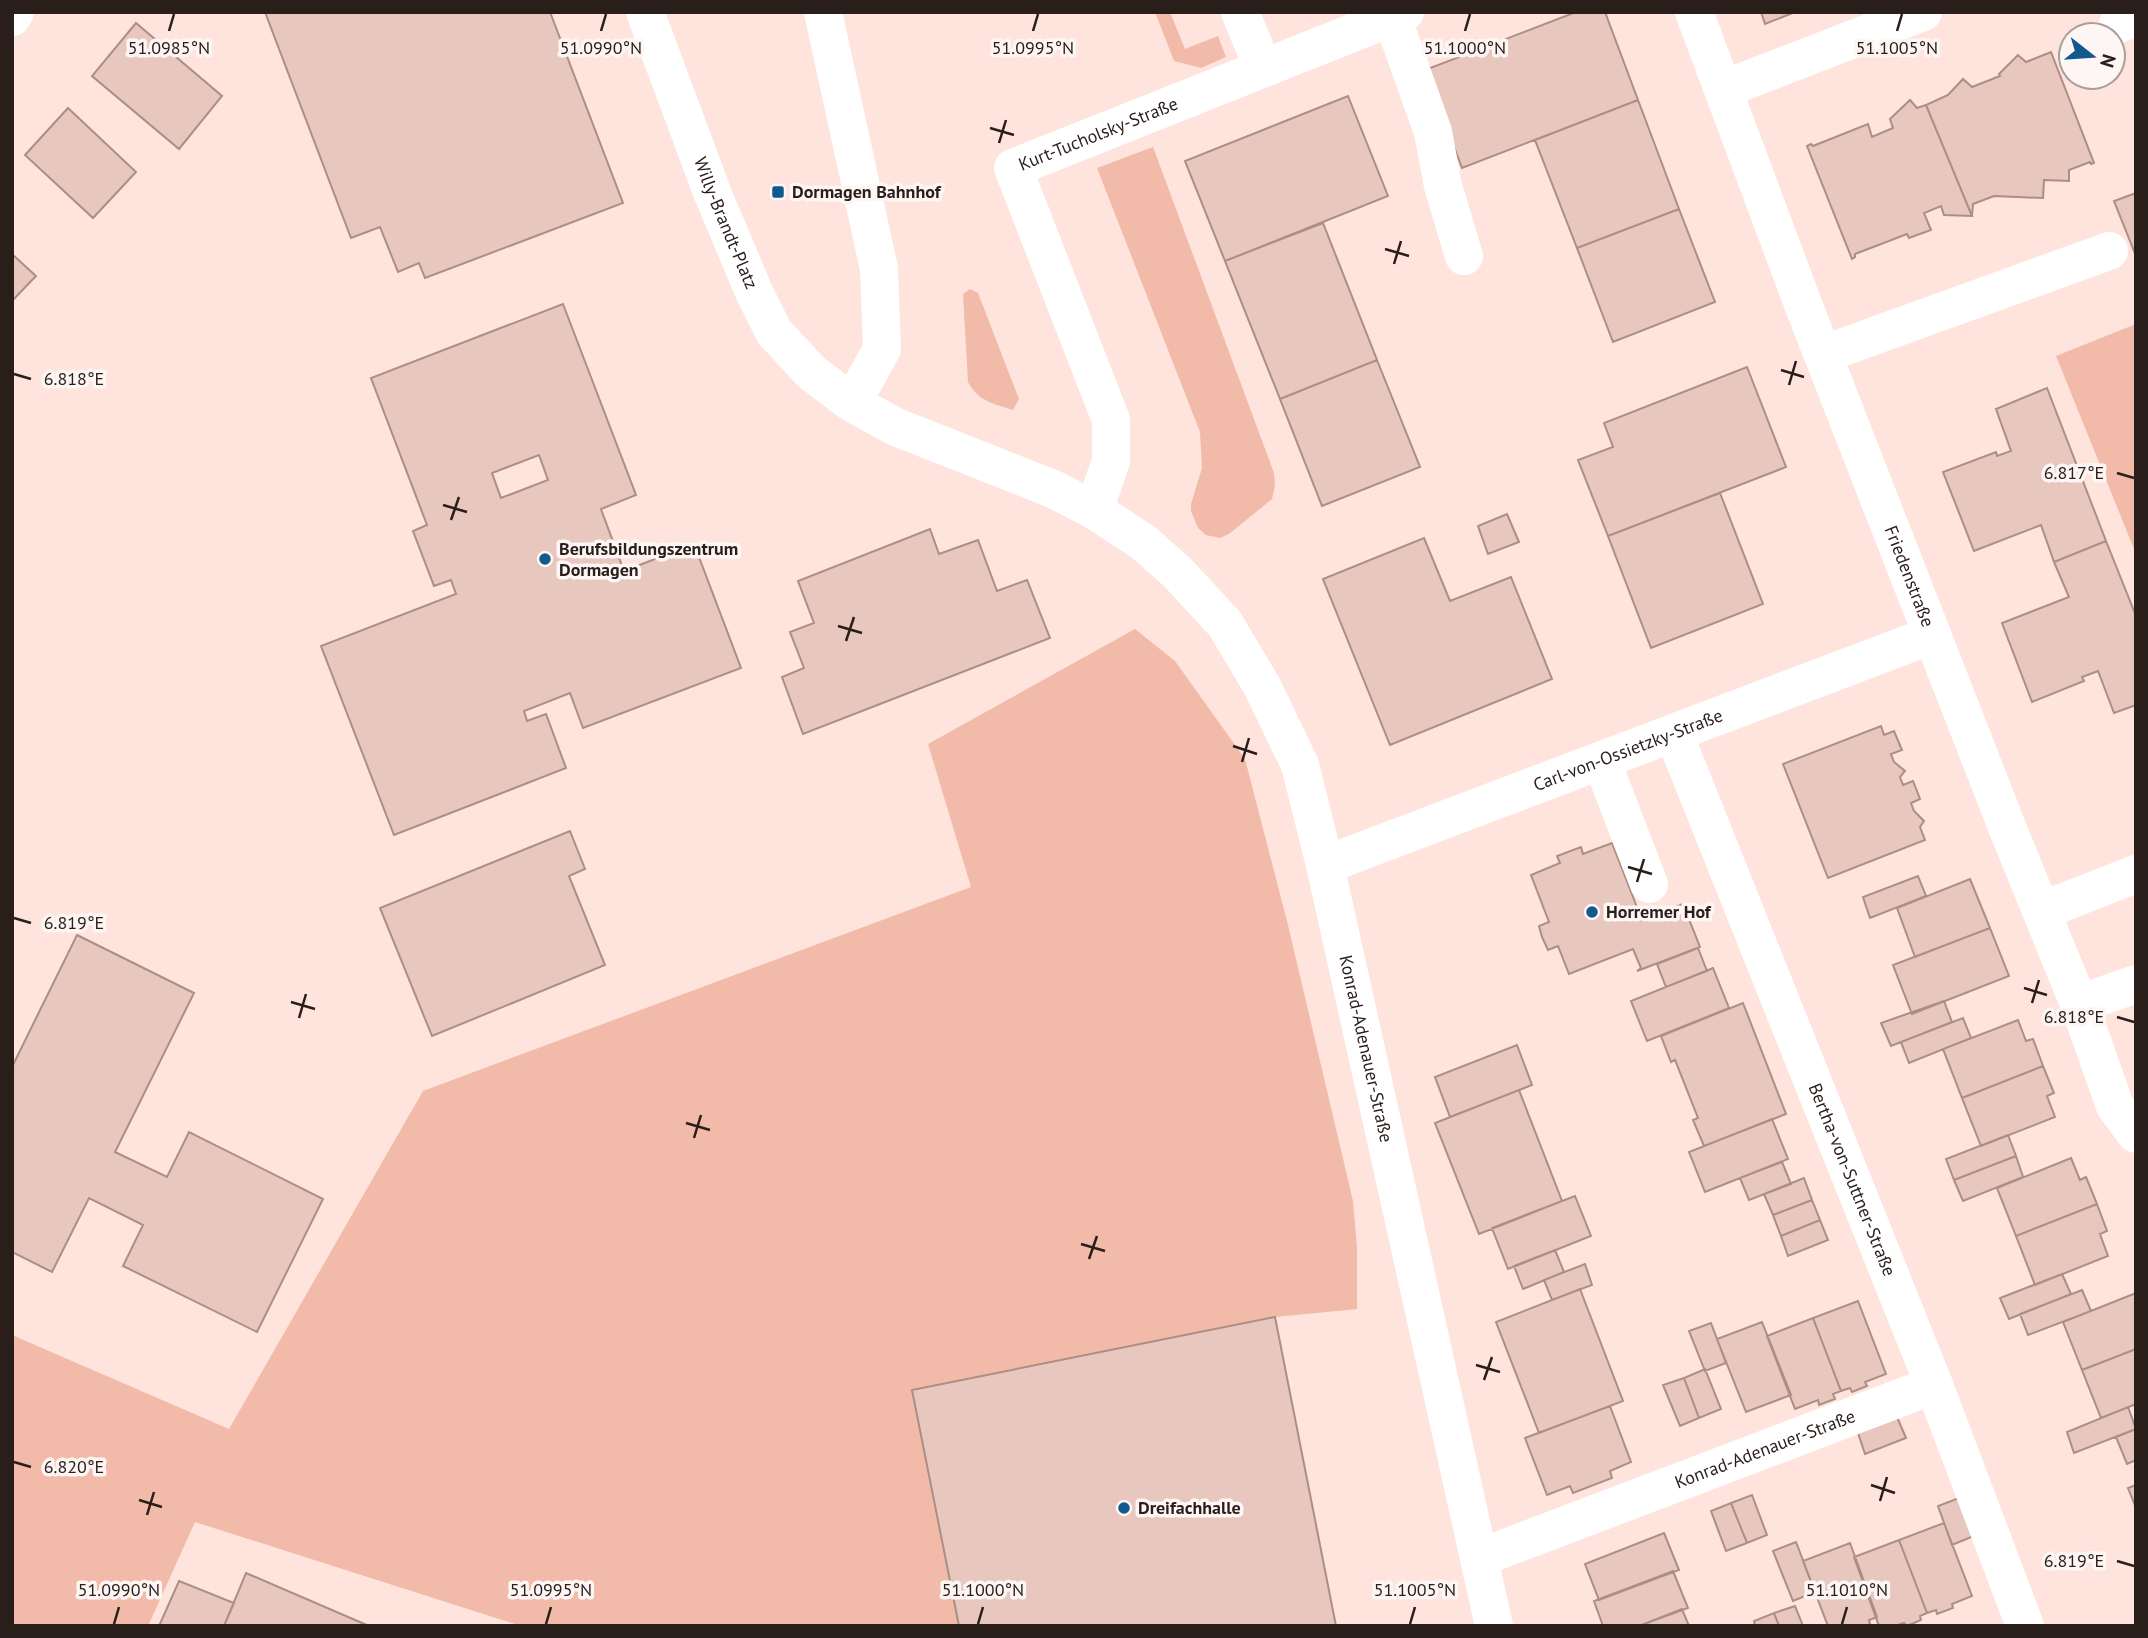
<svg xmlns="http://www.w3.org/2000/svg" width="2148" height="1638" viewBox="0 0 2148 1638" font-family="'PT Sans',sans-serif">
	<rect width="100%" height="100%" fill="#fee4dc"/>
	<path fill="#f2baa9" d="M1155,12H1170L1185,49L1218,36L1226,57L1201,68L1174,61Z
		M1153,147L1274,473L1275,486L1272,499L1229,534L1220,538L1206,535L1198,528L1191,511V504L1202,468L1200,432L1097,168Z
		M970,289L978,293L1019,399L1013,410C994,404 978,401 968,382L963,294Z
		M2136,324V554L2056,356Z
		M1135,629L1175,661L1245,759L1288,925L1353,1201L1357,1248V1309L1275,1317L912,1390L959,1626H521L195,1522L148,1626H12V1335L229,1429L423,1091L971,887L928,744Z"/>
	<path fill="#e7c7be" stroke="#ac8e85" stroke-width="2" fill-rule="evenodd" d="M265,12H550L623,203L425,278L419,263L398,272L380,227L351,238Z
		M1576,12H1605L1638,100L1462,168L1425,70Z
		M1761,12H1795L1765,24Z
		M136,23L222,96L179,149L92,76Z
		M2051,52L2094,163L2091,164L2090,162L2069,170V181L2044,180L2043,198L1994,196L1973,204L1972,216L1926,105L1948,95L1963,79L1972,87L2000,76L1999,74L2018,55L2026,62Z
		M1348,96L1388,196L1225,261L1185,161Z
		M1638,100L1679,209L1577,248L1535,140Z
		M1910,100L1917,108L1926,105L1972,216L1944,215L1941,206L1924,213L1931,230L1909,238L1907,234L1855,254V257L1852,259L1807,146L1811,144L1813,146L1868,124L1872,137L1893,128L1890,119Z
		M68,108L136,172L93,218L25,155Z
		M2136,193V256L2114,201Z
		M1679,209L1715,302L1613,342L1577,248Z
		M1323,223L1377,360L1280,399L1225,261Z
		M12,254L36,276L12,301Z
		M563,304L636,495L601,509L624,571L694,544L741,668L583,728L570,693L524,711L527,721L546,714L566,768L394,835L321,646L456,594L451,580L434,586L413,531L427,525L371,378ZM539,455L548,480L501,498L492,473Z
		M1377,360L1420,467L1322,506L1280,399Z
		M1747,367L1786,467L1608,536L1578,460L1613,447L1604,423Z
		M2047,388L2106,541L2054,562L2041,525L1974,551L1943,472L1996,452L1997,456L2011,451L1996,409Z
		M1720,493L1763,604L1651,648L1608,536Z
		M1507,514L1519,542L1488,554L1478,526Z
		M930,529L939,554L978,540L997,591L1027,580L1050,638L803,734L782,677L804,668L790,632L814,623L798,581Z
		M1424,538L1450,601L1511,577L1552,679L1390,745L1323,579Z
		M2106,541L2136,616V705L2114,713L2098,671L2082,677L2084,681L2032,702L2002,623L2069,597L2054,562Z
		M1881,726L1884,735L1894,731L1902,750L1891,754L1894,762L1905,771L1900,777L1903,785L1913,781L1920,799L1911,803L1914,811L1924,821L1920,827L1925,840L1828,878L1783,764Z
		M570,831L585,869L569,876L605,965L432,1036L380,908Z
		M1612,843L1642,920L1683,904L1700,947L1637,971L1641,968L1633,949L1569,974L1558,946L1548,950L1542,937L1539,926L1549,922L1531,875L1560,863L1557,856L1581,847L1583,854Z
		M1918,876L1926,896L1870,918L1863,897Z
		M1970,879L1990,928L1915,957L1897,908Z
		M1990,928L2009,976L1912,1014L1893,965Z
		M77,935L194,993L115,1152L167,1177L189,1132L323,1199L257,1332L123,1266L143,1225L89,1198L52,1272L12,1252V1067Z
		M1698,948L1707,971L1666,987L1657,964Z
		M1713,968L1729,1008L1647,1041L1631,1001Z
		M1944,1001L1952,1022L1891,1046L1881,1023Z
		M1743,1003L1786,1114L1704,1146L1693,1120L1698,1118L1675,1060L1671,1062L1661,1036Z
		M1963,1018L1971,1038L1909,1063L1901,1042Z
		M2018,1020L2026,1041L2033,1039L2043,1066L1962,1098L1943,1049Z
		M1517,1045L1532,1085L1450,1117L1435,1077Z
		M2043,1066L2054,1093L2047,1096L2055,1117L1981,1146L1962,1098Z
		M1519,1090L1562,1201L1479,1234L1435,1123Z
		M1772,1119L1788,1159L1705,1192L1689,1152Z
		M2008,1135L2016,1156L1954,1180L1946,1159Z
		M2016,1156L2023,1177L1963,1201L1954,1180Z
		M2071,1158L2080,1180L2086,1177L2097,1204L2016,1236L1997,1188Z
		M1782,1162L1791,1184L1749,1200L1740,1178Z
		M1804,1178L1812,1200L1773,1215L1764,1194Z
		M1575,1196L1591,1236L1508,1269L1492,1228Z
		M1812,1200L1820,1220L1781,1236L1773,1215Z
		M2097,1204L2107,1231L2100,1234L2108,1256L2035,1285L2016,1236Z
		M1820,1220L1828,1240L1788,1256L1781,1236Z
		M1555,1250L1564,1272L1523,1289L1514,1266Z
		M1585,1264L1592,1285L1552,1300L1544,1280Z
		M2062,1274L2071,1294L2009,1319L2000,1298Z
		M1580,1289L1623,1401L1539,1433L1496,1322Z
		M2082,1290L2091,1311L2028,1335L2020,1314Z
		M2136,1293V1349L2082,1370L2063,1322Z
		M1858,1301L1886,1374L1865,1382L1867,1386L1852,1392L1850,1388L1841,1391L1813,1318Z
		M1275,1317L1336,1626H959L912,1390Z
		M1813,1318L1841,1391L1833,1394L1835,1399L1819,1405L1818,1400L1795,1409L1767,1336Z
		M1762,1322L1791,1395L1746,1412L1717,1339Z
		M1711,1323L1726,1363L1705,1371L1689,1331Z
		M2136,1349V1404L2101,1418L2082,1370Z
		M1705,1369L1721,1409L1699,1418L1684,1378Z
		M1684,1378L1699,1418L1680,1426L1663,1385Z
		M1610,1406L1631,1462L1610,1471L1612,1478L1573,1493L1570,1486L1547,1495L1525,1438Z
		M2128,1407L2136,1429L2074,1453L2067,1432Z
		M1897,1417L1906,1438L1865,1454L1858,1433Z
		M2136,1429V1460L2127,1464L2116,1437Z
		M2136,1485V1508L2128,1488Z
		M1752,1495L1767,1535L1747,1543L1731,1503Z
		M1959,1498L1974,1536L1952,1545L1938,1506Z
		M1731,1503L1747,1543L1726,1551L1711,1511Z
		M1944,1523L1972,1596L1952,1604L1953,1608L1937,1614L1936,1610L1927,1613L1899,1540Z
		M1664,1533L1679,1570L1599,1600L1585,1564Z
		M1899,1540L1927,1613L1920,1616L1921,1620L1907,1626L1904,1623L1895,1626H1879L1854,1557Z
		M1796,1542L1815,1592L1793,1601L1773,1551Z
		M1850,1543L1877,1617L1869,1620L1870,1624L1866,1626H1828L1803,1561Z
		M1673,1571L1688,1608L1639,1626H1603L1594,1601Z
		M246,1573L369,1626H224Z
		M179,1581L234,1603L224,1626H159Z
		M1795,1606L1803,1626H1779L1774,1613Z
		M1682,1609L1689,1626H1639Z
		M1774,1613L1779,1626H1755L1754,1621Z"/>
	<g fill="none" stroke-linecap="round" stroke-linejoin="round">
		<g stroke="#fff" stroke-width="38">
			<path id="s1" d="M645,12L712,192L754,292L774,332L811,372L852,403L896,427L1053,489L1094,510L1143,542L1178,573L1225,624L1262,686L1300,765L1325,865L1494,1626"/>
			<path d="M823,12L879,269L882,349L852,403"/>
			<path d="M1240,12L1263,68"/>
			<path id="s2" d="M1694,12L1803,304L2009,832L2079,1004L2115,1106L2136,1134"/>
			<path d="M12,17L15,12"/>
			<path d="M1392,17L1433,132L1443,186L1464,256"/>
			<path d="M2118,24L2136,18"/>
			<path d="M1724,89L1923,12"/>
			<path d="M1824,354L2109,251"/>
			<path id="s3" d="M1094,510L1111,461V420L1013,168L1405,12"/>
			<path id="s4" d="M1674,734L1934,1385L2025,1626"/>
			<path d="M1602,762L1649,884"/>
			<path id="s5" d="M1325,865L1932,635"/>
			<path d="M2041,911L2136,874"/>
			<path d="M2079,1004L2136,984"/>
			<path id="s6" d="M1479,1558L1934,1385"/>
		</g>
	</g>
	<path fill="none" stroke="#2a1e1b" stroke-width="2.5" d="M169,31L174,14M601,31L606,14M1033,31L1038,14M1465,31L1470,14M1897,31L1902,14M990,128L1014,135M999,143L1006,120M1385,249L1409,256M1394,264L1401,241M1781,370L1804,377M14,374L31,379M1789,385L1796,361M2117,473L2134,478M443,505L467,512M451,520L459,497M838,626L862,633M846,641L854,617M1233,746L1257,754M1242,762L1249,738M1628,867L1652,874M1637,882L1644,859M14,918L31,923M2024,988L2047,995M291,1002L315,1009M2032,1003L2039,980M2117,1017L2134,1022M299,1018L306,994M686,1123L710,1130M694,1138L701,1115M1081,1244L1105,1251M1089,1259L1097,1236M1476,1365L1500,1372M1484,1380L1492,1357M14,1462L31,1467M1871,1485L1895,1493M139,1500L162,1507M1880,1501L1887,1477M147,1515L154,1492M2117,1561L2134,1566M114,1624L119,1607M546,1624L551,1607M978,1624L983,1607M1410,1624L1415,1607M1842,1624L1847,1607"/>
	<g fill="#13598e" stroke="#fdf6f4" stroke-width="2.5">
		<rect x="771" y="185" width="14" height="14" rx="3.5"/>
		<circle cx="545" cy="559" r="7"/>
		<circle cx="1592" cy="912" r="7"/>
		<circle cx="1124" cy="1508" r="7"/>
	</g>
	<g text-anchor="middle" stroke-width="7" stroke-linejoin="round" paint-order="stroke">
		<g font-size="18" fill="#2a1e1b" stroke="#fdf6f4">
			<text dy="6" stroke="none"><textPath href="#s3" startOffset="455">Kurt-Tucholsky-Straße</textPath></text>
			<text dy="6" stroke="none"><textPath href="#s1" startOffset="226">Willy-Brandt-Platz</textPath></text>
			<text dy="6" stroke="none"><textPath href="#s2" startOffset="604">Friedenstraße</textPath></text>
			<text dy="6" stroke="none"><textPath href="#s5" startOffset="324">Carl-von-Ossietzky-Straße</textPath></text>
			<text dy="6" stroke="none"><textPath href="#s1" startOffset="1342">Konrad-Adenauer-Straße</textPath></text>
			<text dy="6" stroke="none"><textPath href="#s4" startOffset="480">Bertha-von-Suttner-Straße</textPath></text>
			<text dy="6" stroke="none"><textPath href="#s6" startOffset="306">Konrad-Adenauer-Straße</textPath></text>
		</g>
		<g font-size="18" font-weight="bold" fill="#2a1e1b" stroke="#fdf6f4" text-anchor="start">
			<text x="792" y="198">Dormagen Bahnhof</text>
			<text x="559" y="555">Berufsbildungszentrum<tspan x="559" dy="21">Dormagen</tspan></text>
			<text x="1606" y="918">Horremer Hof</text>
			<text x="1138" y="1514">Dreifachhalle</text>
		</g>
	</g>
	<g font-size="18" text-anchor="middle" fill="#2a1e1b" stroke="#fdf6f4" stroke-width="7" stroke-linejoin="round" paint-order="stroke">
		<text x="169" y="54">51.0985°N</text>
		<text x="601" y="54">51.0990°N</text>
		<text x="1033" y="54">51.0995°N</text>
		<text x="1465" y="54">51.1000°N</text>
		<text x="1897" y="54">51.1005°N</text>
		<text x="74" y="385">6.818°E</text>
		<text x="2074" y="479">6.817°E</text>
		<text x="74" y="929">6.819°E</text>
		<text x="2074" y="1023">6.818°E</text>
		<text x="74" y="1473">6.820°E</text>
		<text x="2074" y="1567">6.819°E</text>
		<text x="119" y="1596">51.0990°N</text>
		<text x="551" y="1596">51.0995°N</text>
		<text x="983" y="1596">51.1000°N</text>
		<text x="1415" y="1596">51.1005°N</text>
		<text x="1847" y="1596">51.1010°N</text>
	</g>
	<rect width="2148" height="1638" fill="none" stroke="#2a1e1b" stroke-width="28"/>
	<g transform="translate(2092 56) rotate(107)"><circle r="33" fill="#fdf6f4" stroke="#a9a09d" stroke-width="2"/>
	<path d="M0-5L12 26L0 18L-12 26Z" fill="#13598e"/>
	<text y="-10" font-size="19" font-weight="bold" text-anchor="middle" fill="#2a1e1b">N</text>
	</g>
</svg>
